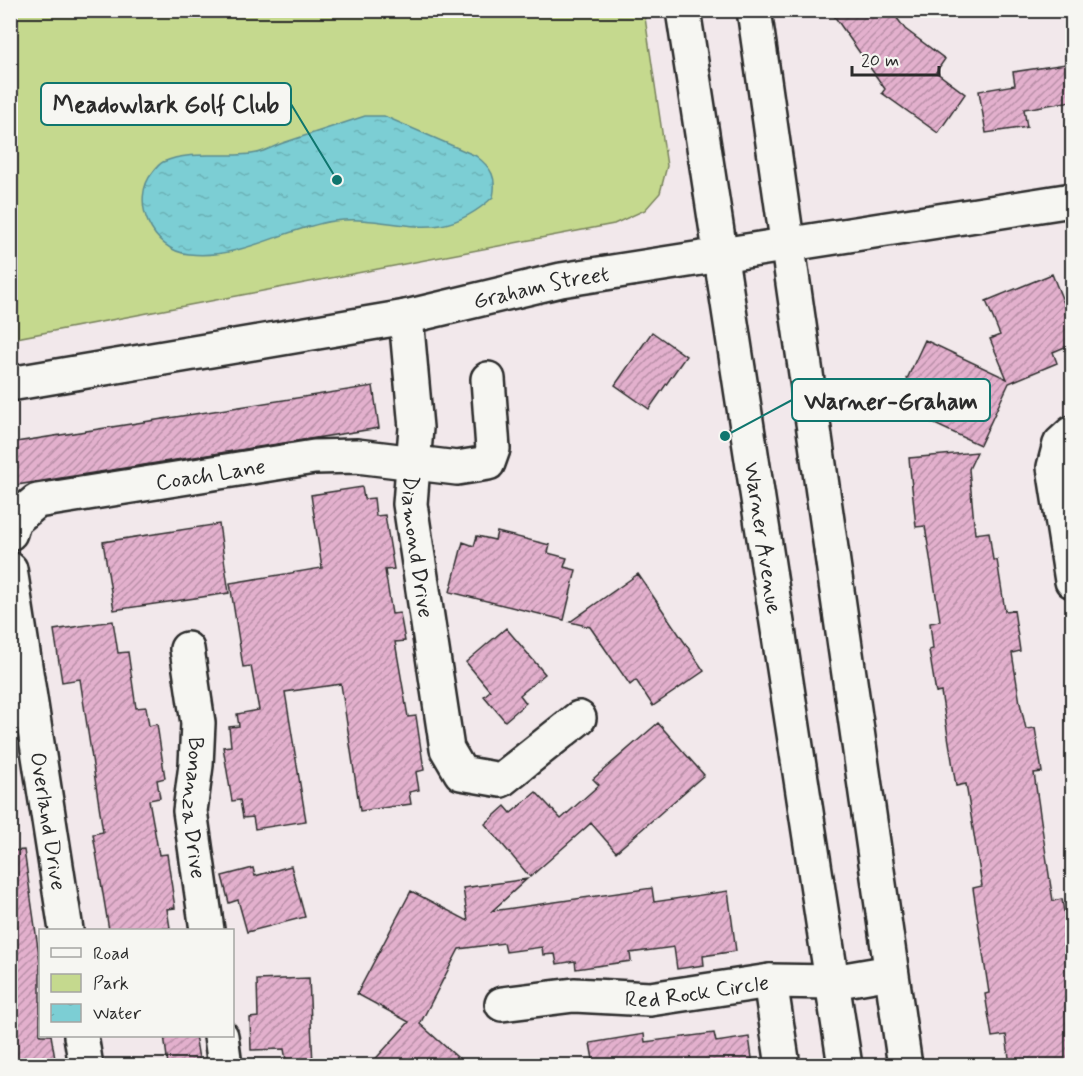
<svg xmlns="http://www.w3.org/2000/svg" width="1083" height="1076" viewBox="0 0 1083 1076" font-family="Mynerve,sans-serif">
	<defs>
		<pattern id="water-ripples" width="26" height="14" patternUnits="userSpaceOnUse" patternTransform="scale(1.5)"><rect width="26" height="14" fill="#7cced4"/><path d="M2 4q2-2 4 0t4 0M15 11q2-2 4 0t4 0" fill="none" stroke="#6bb1b6"/></pattern>
		<pattern id="building-hatch" width="6" height="6" patternUnits="userSpaceOnUse" patternTransform="scale(1.5)"><rect width="6" height="6" fill="#e3b0cd"/><path d="M-1 1l2-2M0 6l6-6M5 7l2-2" fill="none" stroke="#b88fa7"/></pattern>
	</defs>
	<rect width="100%" height="100%" fill="#f2e8eb"/>
	<filter id="ink" filterUnits="userSpaceOnUse"><feTurbulence type="fractalNoise" baseFrequency=".0167" numOctaves="2"/><feDisplacementMap in="SourceGraphic" scale="12" xChannelSelector="R" yChannelSelector="G"/><feConvolveMatrix kernelMatrix="1 2 1 2 8 2 1 2 1" color-interpolation-filters="sRGB"/></filter>
	<g filter="url(#ink)">
		<path fill="#c5d98e" stroke="#78825c" stroke-width="1.5" d="M11,11H644L667,166L660,193L645,210L614,224L11,339Z"/>
		<path fill="url(#water-ripples)" stroke="#5c8d90" stroke-width="1.5" d="M365,116H384L476,156C492,168 497,178 493,197C436,250 396,213 334,221C284,228 241,260 189,254C152,251 129,200 153,172C156,168 159,164 163,162C193,149 227,159 257,153C266,151 274,146 283,143C310,134 337,125 365,116Z"/>
		<path fill="url(#building-hatch)" stroke="#2b2b2b" stroke-width="1.5" d="M830,10H891L905,29L945,59L936,72L965,94L938,133L882,93L885,89Z
			M1072,63V101L1024,109L1027,127L986,133L979,91L1015,85L1013,72Z
			M1052,274L1072,323V344L1053,352L1057,363L1009,383L980,445L902,409L914,383L907,379L925,340L1007,379L990,339L1000,335L986,301Z
			M652,332L686,356L649,409L615,385Z
			M373,386L379,428L10,486V443Z
			M977,452L969,469L975,534L989,532L993,560H997L1005,611L1014,610L1020,651L1012,653L1020,703L1026,729L1035,728L1042,772L1034,773L1046,855L1053,901L1062,899L1072,964V997H1068L1072,1025V1065H1010L1006,1035L992,1037L985,994L989,993L973,888L982,886L966,784L956,786L941,692L936,693L929,650L933,649L930,623L940,621L925,526L916,527L909,458Z
			M362,487L364,499L374,498L376,516L385,515L394,569L385,570L392,614L400,613L405,641L395,642L408,717L416,716L424,770L416,772L419,790L409,792L411,804L360,811L341,684L285,692L306,821L255,829L253,817L243,818L240,800L232,801L223,747L231,746L229,727L239,726L237,714L259,710L251,666L243,667L230,583L322,568L311,495Z
			M219,524L229,593L114,610L103,542Z
			M497,532L550,545L548,553L567,558L564,567L576,570L564,620L450,592L463,542L474,546L477,536L495,540Z
			M638,574L704,671L653,706L636,680L630,685L590,627L570,622Z
			M113,621L118,653L128,652L136,708L146,707L149,726L157,724L165,778L157,780L160,798L149,800L159,855L167,854L175,908L167,909L170,928L109,930L93,834L103,832L80,679L62,682L54,630Z
			M506,628L545,674L520,695L526,703L505,721L484,696L490,691L466,662Z
			M658,723L704,775L616,852L591,823L530,877L485,824L505,806L511,813L536,792L561,819L599,785L593,779Z
			M24,850L40,962V1035H51L56,1065H13L10,1047V851Z
			M291,866L305,917L247,932L238,900L229,903L222,876L253,868L255,876Z
			M527,879L492,911L652,888L654,902L728,891L736,951L703,956L704,965L677,969L674,947L630,953L631,961L576,969L575,961L557,964L555,954L543,955L542,947L506,952L504,943L459,949L420,1024L466,1065H370L409,1022L357,994L411,891L468,921L463,888Z
			M309,978L313,1065H287L284,1049L251,1050L250,1018L258,1017L257,980Z
			M714,1033L716,1042L749,1037L753,1065H594L590,1043L644,1034L645,1042Z
			M164,1035H195L200,1065H168Z"/>
		<g fill="none" stroke-linecap="round" stroke-linejoin="round">
			<g stroke="#2b2b2b" stroke-width="38">
				<g id="minor">
					<path id="s1" d="M406,317L416,428L410,504L447,749L461,773L501,780L579,718"/>
					<path id="s2" d="M10,384L406,317L561,280L1072,200"/>
					<path d="M1072,433L1060,444L1054,467L1072,581"/>
					<path id="s3" d="M10,533L14,520L37,501L314,457L357,456L457,468L488,463L493,449L488,379"/>
					<path id="s4" d="M10,569L66,930"/>
					<path id="s5" d="M187,649L198,723L196,765L190,811L207,930"/>
					<path d="M770,981L783,1066"/>
					<path id="s6" d="M502,1004L574,995L650,999L770,981L833,982L891,972"/>
					<path d="M81,1036L86,1066"/>
					<path d="M221,1036L225,1066"/>
				</g>
			</g>
			<g stroke="#2b2b2b" stroke-width="38">
				<g id="major">
					<path id="s7" d="M683,10L845,1066"/>
					<path d="M754,10L905,1066"/>
				</g>
			</g>
			<use href="#minor" stroke="#f6f6f2" stroke-width="33"/>
			<use href="#major" stroke="#f6f6f2" stroke-width="33"/>
		</g>
	</g>
	<g text-anchor="middle" stroke-width="4.5" stroke-linejoin="round" paint-order="stroke">
		<g font-size="22" fill="#2b2b2b" stroke="#f6f6f2">
			<text dy="8" stroke="none"><textPath href="#s2" startOffset="540">Graham Street</textPath></text>
			<text dy="8" stroke="none"><textPath href="#s3" startOffset="219">Coach Lane</textPath></text>
			<text dy="8" stroke="none"><textPath href="#s7" startOffset="534">Warner Avenue</textPath></text>
			<text dy="8" stroke="none"><textPath href="#s1" startOffset="231">Diamond Drive</textPath></text>
			<text dy="8" stroke="none"><textPath href="#s5" startOffset="160">Bonanza Drive</textPath></text>
			<text dy="8" stroke="none"><textPath href="#s4" startOffset="255">Overland Drive</textPath></text>
			<text dy="8" stroke="none"><textPath href="#s6" startOffset="196">Red Rock Circle</textPath></text>
		</g>
	</g>
	<path fill="none" stroke="#0f766e" stroke-width="2" d="M337 180L291 104M725 436L792 400"/>
	<g fill="#0f766e" stroke="#f6f6f2" stroke-width="2">
		<circle cx="337" cy="180" r="6"/>
		<circle cx="725" cy="436" r="6"/>
	</g>
	<g fill="#f6f6f2" stroke="#0f766e" stroke-width="2">
		<rect x="41" y="83" width="250" height="42" rx="6"/>
		<rect x="792" y="379" width="198" height="42" rx="6"/>
	</g>
	<g font-size="24" text-anchor="middle" font-weight="bold" fill="#2b2b2b">
		<text x="166" y="112">Meadowlark Golf Club</text>
		<text x="891" y="409">Warner-Graham</text>
	</g>
	<rect width="1083" height="1076" fill="none" stroke="#f6f6f2" stroke-width="36"/>
	<rect x="18" y="18" width="1047" height="1040" fill="none" stroke="#2b2b2b" stroke-width="2" filter="url(#ink)"/>
	<rect x="39" y="929" width="195" height="108" fill="#f6f6f2" stroke="#a5a5a2" stroke-width="1.5"/>
	<rect x="51" y="948" width="30" height="9" fill="#f6f6f2" stroke="#a5a5a2" stroke-width="1.5"/>
	<text x="93" y="959" font-size="18" fill="#2b2b2b">Road</text>
	<rect x="51" y="974" width="30" height="18" fill="#c5d98e" stroke="#a5a5a2" stroke-width="1.5"/>
	<text x="93" y="989" font-size="18" fill="#2b2b2b">Park</text>
	<rect x="51" y="1004" width="30" height="18" fill="url(#water-ripples)" stroke="#a5a5a2" stroke-width="1.5"/>
	<text x="93" y="1019" font-size="18" fill="#2b2b2b">Water</text>
	<path d="M852 66v9h87v-9" fill="none" stroke="#2b2b2b" stroke-width="3"/>
	<text x="861" y="66" font-size="18" fill="#2b2b2b" stroke="#f6f6f2" stroke-width="4.5" paint-order="stroke">20 m</text>
</svg>
